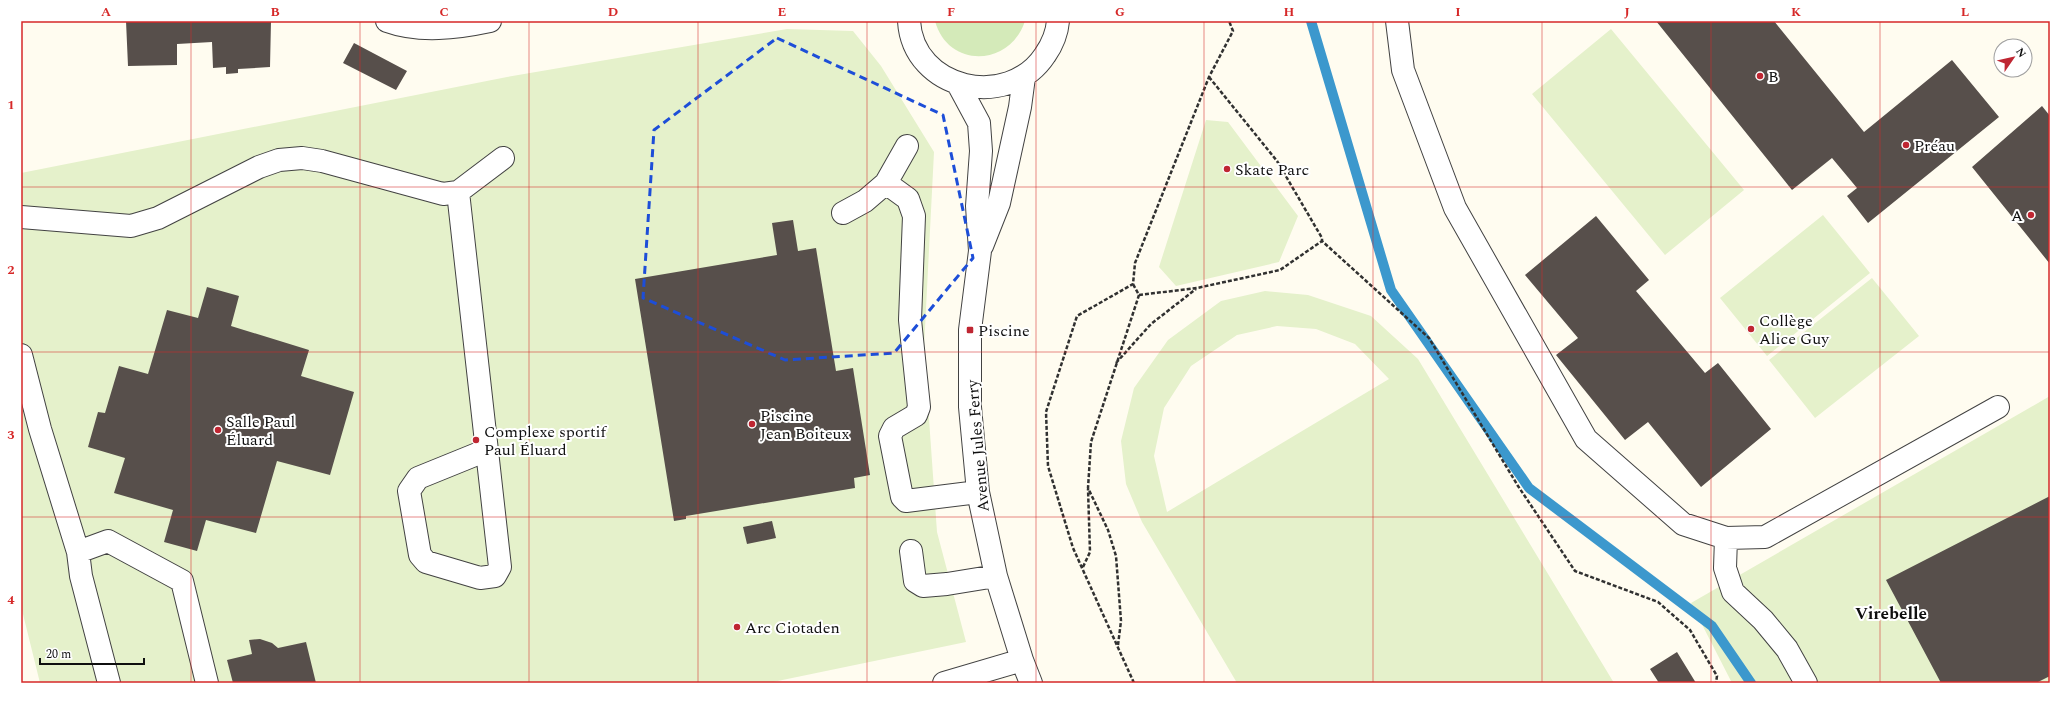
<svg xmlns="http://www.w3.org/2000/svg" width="2071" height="704" viewBox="0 0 2071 704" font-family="Spectral,serif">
	<rect width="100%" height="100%" fill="#fffcf0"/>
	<path fill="#d4eab9" d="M935,21H1025C1010,67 948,69 935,21Z"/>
	<path fill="#e5f1cb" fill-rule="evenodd" d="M787,29L853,31L881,66L934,152L924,348L937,532L966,642L768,683H40L21,606V173L507,77Z
		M1611,29L1744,190L1665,255L1532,94Z
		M1206,120L1228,122L1298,216L1279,262L1176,286L1159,267Z
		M1823,215L1870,273L1767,356L1720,298Z
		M1872,278L1919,336L1815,418L1769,360Z
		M1265,291L1308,295L1371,316L1418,359L1614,683H1237L1142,522L1126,484L1121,441L1134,388L1168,340L1221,301ZM1277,326L1316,329L1355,344L1389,379L1167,512L1154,456L1164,408L1191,366L1237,335Z
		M2050,396V683H1732L1691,603Z"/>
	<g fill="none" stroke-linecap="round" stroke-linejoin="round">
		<path stroke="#3c98cd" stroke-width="10" d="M1311,21L1391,290L1529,488L1712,626L1751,683"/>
	</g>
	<path fill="#574f4b" d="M126,21H271L270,67L238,69V73L226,74V67L213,68L212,42L177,44V65L128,66Z
		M1656,21H1774L1864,132L1952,60L1999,117L1868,223L1847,196L1857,188L1832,158L1792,190Z
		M354,43L407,71L396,90L343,63Z
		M2042,106L2050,116V264L1972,167Z
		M1596,216L1649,280L1636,291L1705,373L1718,363L1771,429L1701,487L1648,422L1625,440L1556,355L1578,338L1525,275Z
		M793,220L798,251L816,248L836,371L853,368L870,475L854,478L855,488L686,516V519L674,521L635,279L777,255L772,223Z
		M207,287L239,296L231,326L309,350L301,376L354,392L330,475L277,461L256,533L206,520L197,551L164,542L173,510L114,493L125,458L88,447L98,412L105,413L119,366L148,374L167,310L198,318Z
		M2050,496V676L2036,683H1941L1886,580Z
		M772,521L776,538L747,544L743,527Z
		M260,639L272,643L278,648L306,642L316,683H233L227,660L252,654L249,640Z
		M1677,652L1696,683H1659L1650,669Z"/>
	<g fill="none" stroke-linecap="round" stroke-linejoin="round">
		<g stroke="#424242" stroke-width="24">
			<path id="minor" d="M387,21C420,33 457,28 490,21
				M909,21C913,90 1008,111 1045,55C1052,45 1057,33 1058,21
				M1397,21L1403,70L1455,208L1586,439L1683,524L1726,538L1765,537L1998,407
				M958,84L979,123L981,151L977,206L980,251L970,330V407L978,492L996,576L1022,660L1031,683
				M886,183L908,199L914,216L910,320L919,407L916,415L894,428L890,436L902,497L906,501L978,492
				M458,192L500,567L495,576L480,578L426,562L420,555L409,491L418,478L487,450
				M843,213L865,201L886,183L907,146
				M21,217L131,226L158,218L259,167L279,160L302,158L322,161L443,194L458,192L503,158
				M982,246L999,203L1020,107L1024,77
				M21,355L40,429L78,552
				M1726,538L1725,568L1733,592L1763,620L1787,649L1806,683
				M911,551L915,581L923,586L947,584L996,576
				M109,683L81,576L78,552L108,541L182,581L207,683
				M944,683L1022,660"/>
		</g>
		<path stroke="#313131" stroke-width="2.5" stroke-dasharray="4 2" stroke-linecap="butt" d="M1209,77L1277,161L1322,238V241L1429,338L1518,486L1575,571L1658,602L1690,630L1717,676L1716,683
			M1139,295L1197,288L1280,270L1322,241
			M1116,363L1151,324L1196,289
			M1083,567L1090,552L1088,489
			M1118,645L1121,621L1116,556L1108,530L1088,488L1091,442L1139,295L1133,284
			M1134,683L1073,548L1048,466L1046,412L1077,316L1133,284L1135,263L1209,77L1233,31L1229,21"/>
		<use href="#minor" stroke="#fff" stroke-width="22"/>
	</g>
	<path fill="none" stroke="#1d4ed8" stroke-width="3" stroke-dasharray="8 5" stroke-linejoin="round" d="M777,38L943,115L973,258L894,353L785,360L643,298L654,130Z"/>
	<path fill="none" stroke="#d62828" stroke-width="1" stroke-opacity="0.55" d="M191,21V683M360,21V683M529,21V683M698,21V683M867,21V683M1036,21V683M1204,21V683M1373,21V683M1542,21V683M1711,21V683M1880,21V683M21,187H2050M21,352H2050M21,517H2050"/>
	<g fill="#bf2632" stroke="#fff" stroke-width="1.5">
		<circle cx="1760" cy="76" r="4"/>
		<circle cx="1906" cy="145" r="4"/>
		<circle cx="1227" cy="169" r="4"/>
		<circle cx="2031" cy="215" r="4"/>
		<circle cx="1751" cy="329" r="4"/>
		<rect x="966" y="326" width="8" height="8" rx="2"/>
		<circle cx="752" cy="424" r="4"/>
		<circle cx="218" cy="430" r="4"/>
		<circle cx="476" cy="440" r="4"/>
		<circle cx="737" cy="627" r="4"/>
	</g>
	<g text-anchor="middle" stroke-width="4" stroke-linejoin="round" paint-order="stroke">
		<g font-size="16" fill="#0f0f0f" stroke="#fff" text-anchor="start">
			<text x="1768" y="82">B</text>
			<text x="1914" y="151">Préau</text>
			<text x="1235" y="175">Skate Parc</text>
			<text x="2023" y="221" text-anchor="end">A</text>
			<text x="1759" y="326">Collège<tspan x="1759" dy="18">Alice Guy</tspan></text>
			<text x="978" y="336">Piscine</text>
			<text x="760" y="421">Piscine<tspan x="760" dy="18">Jean Boiteux</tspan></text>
			<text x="226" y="427">Salle Paul<tspan x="226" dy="18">Éluard</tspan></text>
			<text x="484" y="437">Complexe sportif<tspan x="484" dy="18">Paul Éluard</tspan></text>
			<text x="745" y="633">Arc Ciotaden</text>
		</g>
		<g font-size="16" fill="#0f0f0f" stroke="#fff">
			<text transform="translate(977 446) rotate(-95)" y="6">Avenue Jules Ferry</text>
		</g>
		<g font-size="17" font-weight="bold" fill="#0f0f0f" stroke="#fff">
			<text x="1891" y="619">Virebelle</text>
		</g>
	</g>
	<rect width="2071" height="704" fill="none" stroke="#ffffff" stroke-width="44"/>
	<g transform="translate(2013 58) rotate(56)"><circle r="19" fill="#ffffff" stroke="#9f9f9f"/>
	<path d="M0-3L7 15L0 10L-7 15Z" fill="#bf2632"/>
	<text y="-6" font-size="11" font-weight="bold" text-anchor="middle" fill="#0f0f0f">N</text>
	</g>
	<path d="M40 658v6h104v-6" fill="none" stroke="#0f0f0f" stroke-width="2"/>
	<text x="46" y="658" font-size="12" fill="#0f0f0f" stroke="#ffffff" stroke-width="3" paint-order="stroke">20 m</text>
	<rect x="22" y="22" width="2027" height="660" fill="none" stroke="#d62828" stroke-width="1.5"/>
	<g font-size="13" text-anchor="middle" font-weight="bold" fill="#d62828">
		<text x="106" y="16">A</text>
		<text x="275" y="16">B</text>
		<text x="444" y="16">C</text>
		<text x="613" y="16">D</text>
		<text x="782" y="16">E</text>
		<text x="951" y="16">F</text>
		<text x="1120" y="16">G</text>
		<text x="1289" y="16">H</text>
		<text x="1458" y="16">I</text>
		<text x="1627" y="16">J</text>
		<text x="1796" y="16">K</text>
		<text x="1965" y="16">L</text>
		<text x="11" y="109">1</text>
		<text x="11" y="274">2</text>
		<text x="11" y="439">3</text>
		<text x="11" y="604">4</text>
	</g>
</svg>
